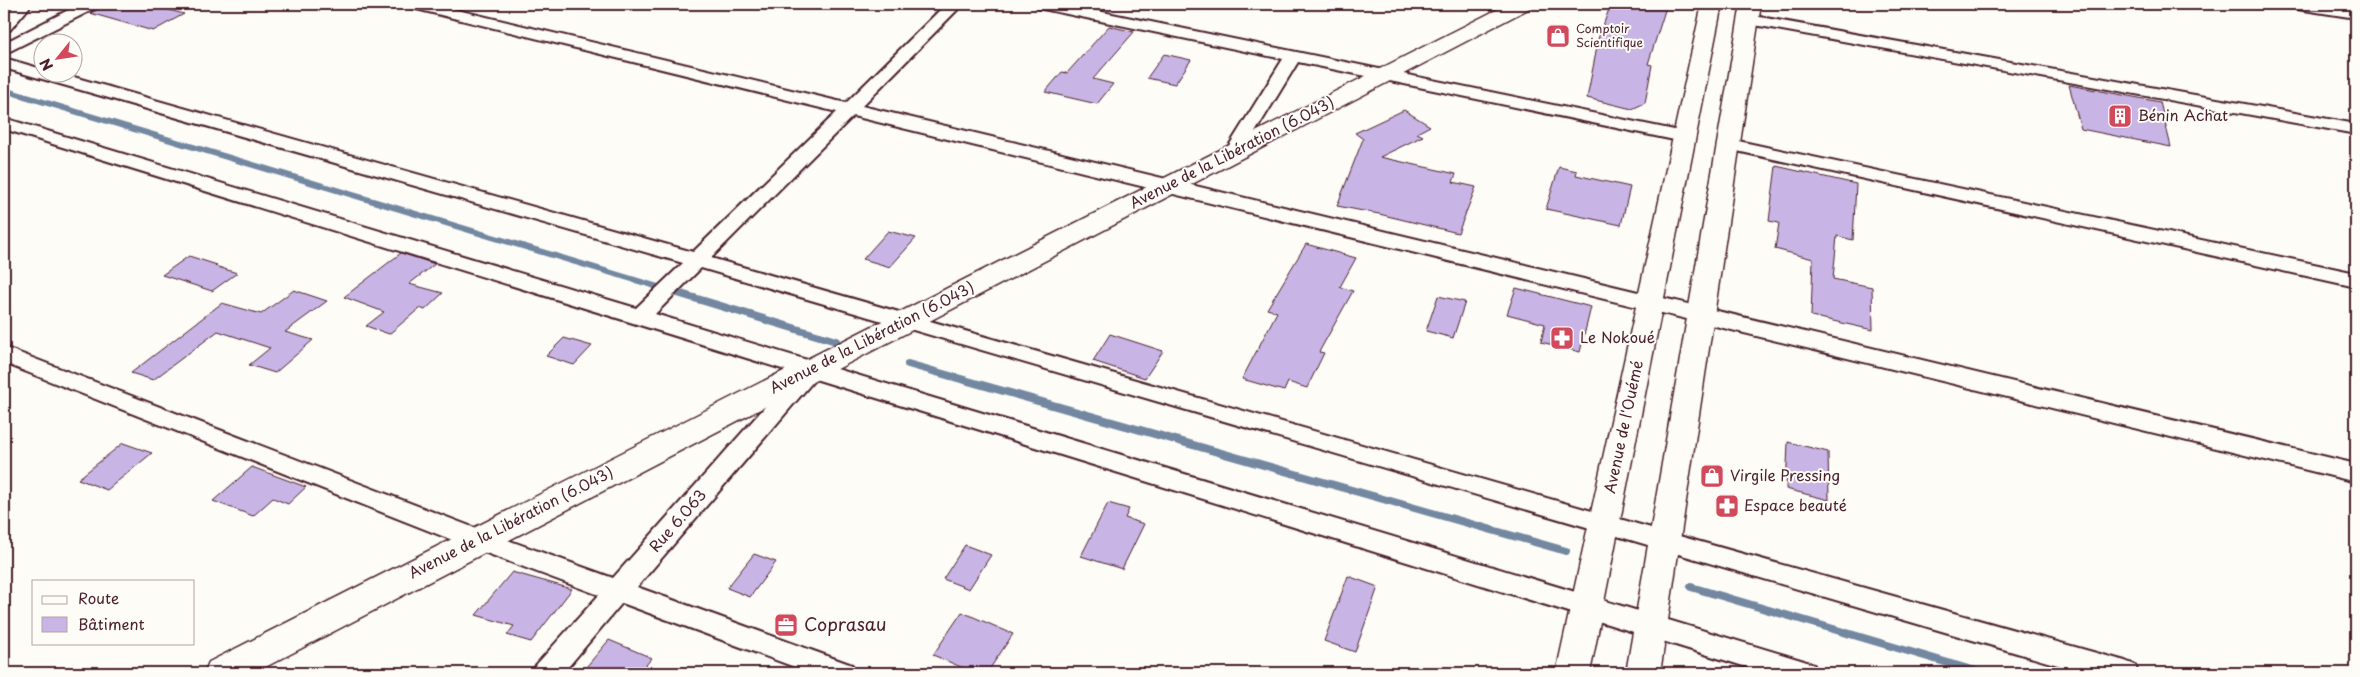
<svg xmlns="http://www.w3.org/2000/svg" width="2360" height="677" viewBox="0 0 2360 677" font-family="'Playpen Sans',sans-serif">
	<rect width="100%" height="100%" fill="#fdfcf7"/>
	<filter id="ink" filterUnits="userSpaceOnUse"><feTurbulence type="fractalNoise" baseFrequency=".02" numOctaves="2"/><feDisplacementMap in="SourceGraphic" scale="10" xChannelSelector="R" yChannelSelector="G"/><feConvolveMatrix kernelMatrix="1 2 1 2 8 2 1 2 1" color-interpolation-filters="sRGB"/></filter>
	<g filter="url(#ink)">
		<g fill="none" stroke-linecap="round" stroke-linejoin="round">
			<path stroke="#7387a1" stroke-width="6" d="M4,90L675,292"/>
			<path stroke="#7387a1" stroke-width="8" d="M671,291L836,341
				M908,364L1566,551
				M1691,587L1982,673"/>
		</g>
		<path fill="#c8b5e5" stroke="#4a1f2b" d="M102,4H146L184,14L153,31L90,13L99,9Z
			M1611,4H1667L1648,64L1652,65L1645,103L1632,109L1587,98L1597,47H1595Z
			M1109,26L1134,32L1093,79L1113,84L1097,104L1045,92L1062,72L1067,73Z
			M1164,54L1191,60L1175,84L1147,78Z
			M2069,85L2160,102L2171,147L2081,129Z
			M1404,110L1430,126L1417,133L1423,136L1380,157L1456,174L1453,182L1476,187L1458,233L1379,214L1337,206L1363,139L1355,133Z
			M1776,166L1856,184L1853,240L1837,236L1833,279L1872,287L1873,330L1811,316L1813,259L1775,249L1779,223L1769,221Z
			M1559,167L1577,171L1576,175L1630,187L1621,225L1546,209Z
			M888,231L916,238L890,267L863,259Z
			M1306,244L1356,258L1340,287L1353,291L1319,352L1324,353L1307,388L1288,382L1284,391L1242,379L1277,312L1267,309Z
			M401,253L435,264L409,284L443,293L425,310L420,308L389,334L366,326L384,312L344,297Z
			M189,256L217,265L215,266L237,273L212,291L162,275Z
			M1516,288L1591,307L1580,352L1541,342L1545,324L1507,314Z
			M294,290L327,301L285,332L313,340L275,373L249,365L270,348L218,331L153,380L131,373L222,303L261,314Z
			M1438,296L1465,302L1453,338L1426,331Z
			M1110,334L1163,351L1145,378L1093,361Z
			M564,338L592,346L574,365L546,356Z
			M1788,442L1828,452L1829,500L1786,489Z
			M123,443L152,453L107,490L78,479Z
			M252,467L306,487L288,504L273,498L253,516L213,501Z
			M1108,503L1129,509L1125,518L1144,524L1122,569L1081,556Z
			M965,545L991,555L969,589L943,579Z
			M754,554L776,562L750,597L727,588Z
			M512,572L572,589L531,642L507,635L514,626L476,615Z
			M1348,576L1378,587L1355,652L1324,641Z
			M962,612L1013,634L987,673H975L933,655Z
			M609,640L652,658L639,673H581Z"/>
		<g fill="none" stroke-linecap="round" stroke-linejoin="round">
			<g stroke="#4a1f2b" stroke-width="4">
				<path id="minor" d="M16,4H32L10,30L4,32V17Z
					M80,4H100L98,7L4,54V43Z
					M406,4H432L846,103L946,4H963L862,106L2356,464V482L853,116L711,258L1665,532L2125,661L2135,665L2138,673H2085L701,268L655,314L1804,661L1814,665L1817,673H1766L815,379L637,587L852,665L855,673H811L622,603L563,673H533L536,665L599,595L470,547L4,363V347L488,533L613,578L795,373L4,129V118L636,308L683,263L4,68V58L42,69V72H56L693,252L837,112L408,7Z
					M1035,4H1064L1684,132L1690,133L1693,137L1690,141L1684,142L1298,62L1243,152L1240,156H1228L1225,152L1283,59L1043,9L1037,7Z
					M2289,4H2326L2356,8V18L2297,9L2291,7Z
					M1749,15L2356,124V134L1743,23L1741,20L1743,17Z
					M1729,139L2356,273V287L1723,148L1720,144L1723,140Z"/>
			</g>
			<g stroke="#4a1f2b" stroke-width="3">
				<path id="secondary" d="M1508,4H1533L1530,8L254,673H204L209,662Z
					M1702,4H1722L1590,673H1556Z
					M1741,4H1761L1660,673H1626Z"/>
			</g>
			<use href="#minor" fill="#fdfcf7" fill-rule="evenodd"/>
			<use href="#secondary" fill="#fdfcf7" fill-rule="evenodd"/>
		</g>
	</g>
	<defs>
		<g id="shop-square" transform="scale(1.25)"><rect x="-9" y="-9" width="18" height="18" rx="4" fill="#d1495b" stroke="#fdfcf7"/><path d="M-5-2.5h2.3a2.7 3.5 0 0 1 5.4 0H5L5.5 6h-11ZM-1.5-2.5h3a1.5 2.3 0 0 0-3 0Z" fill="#fff"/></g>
		<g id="building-square" transform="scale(1.25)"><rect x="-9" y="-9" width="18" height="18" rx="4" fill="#d1495b" stroke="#fdfcf7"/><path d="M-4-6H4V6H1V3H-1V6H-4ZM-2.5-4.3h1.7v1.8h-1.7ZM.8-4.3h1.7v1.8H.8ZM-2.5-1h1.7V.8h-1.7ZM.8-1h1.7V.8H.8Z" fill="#fff"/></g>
		<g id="pharmacy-square" transform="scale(1.25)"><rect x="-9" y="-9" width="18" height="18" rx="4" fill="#d1495b" stroke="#fdfcf7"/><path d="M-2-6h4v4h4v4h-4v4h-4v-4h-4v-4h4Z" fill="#fff"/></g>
		<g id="office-square" transform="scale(1.25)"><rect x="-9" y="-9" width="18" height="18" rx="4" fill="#d1495b" stroke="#fdfcf7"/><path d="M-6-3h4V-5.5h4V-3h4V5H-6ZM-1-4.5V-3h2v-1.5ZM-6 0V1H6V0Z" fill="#fff"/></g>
	</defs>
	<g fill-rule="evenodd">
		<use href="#shop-square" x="1558" y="36"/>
		<use href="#building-square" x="2120" y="116"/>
		<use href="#pharmacy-square" x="1562" y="338"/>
		<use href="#shop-square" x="1712" y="476"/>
		<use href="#pharmacy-square" x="1727" y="506"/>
		<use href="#office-square" x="786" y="625"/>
	</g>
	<g text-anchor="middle" stroke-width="4" stroke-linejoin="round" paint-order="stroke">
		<g font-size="12" fill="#4a1f2b" stroke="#fdfcf7" text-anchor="start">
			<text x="1576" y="33">Comptoir<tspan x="1576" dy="14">Scientifique</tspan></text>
		</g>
		<g font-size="15" fill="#4a1f2b" stroke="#fdfcf7" text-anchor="start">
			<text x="2138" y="121">Bénin Achat</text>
			<text x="1580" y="343">Le Nokoué</text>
			<text x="1730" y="481">Virgile Pressing</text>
			<text x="1744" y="511">Espace beauté</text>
		</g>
		<g font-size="15" fill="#4a1f2b" stroke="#fdfcf7">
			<text transform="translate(1232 153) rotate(-27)" y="5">Avenue de la Libération (6.043)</text>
			<text transform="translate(872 338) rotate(-27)" y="5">Avenue de la Libération (6.043)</text>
			<text transform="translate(1624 427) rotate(-78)" y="5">Avenue de l'Ouémé</text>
			<text transform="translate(678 521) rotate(-49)" y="5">Rue 6.063</text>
			<text transform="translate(511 523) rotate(-27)" y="5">Avenue de la Libération (6.043)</text>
		</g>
		<g font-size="18" fill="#4a1f2b" stroke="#fdfcf7" text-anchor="start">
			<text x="804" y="631">Coprasau</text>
		</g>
	</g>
	<rect width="2360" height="677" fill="none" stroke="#fdfcf7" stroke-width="20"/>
	<rect x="10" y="10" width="2340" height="657" fill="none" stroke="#4a1f2b" stroke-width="2" filter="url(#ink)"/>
	<rect x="32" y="580" width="162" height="65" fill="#fdfcf7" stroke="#b5a4a5"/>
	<rect x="42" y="596" width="25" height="8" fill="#fdfcf7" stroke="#b5a4a5"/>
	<text x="78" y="604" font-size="15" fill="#4a1f2b">Route</text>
	<rect x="42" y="617" width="25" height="15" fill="#c8b5e5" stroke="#b5a4a5"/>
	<text x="78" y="630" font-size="15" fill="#4a1f2b">Bâtiment</text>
	<g transform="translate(58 58) rotate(240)"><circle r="24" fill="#fdfcf7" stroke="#b5a4a5"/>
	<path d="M0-4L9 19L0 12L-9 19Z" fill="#d1495b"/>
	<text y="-8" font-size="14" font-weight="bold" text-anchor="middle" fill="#4a1f2b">N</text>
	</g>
</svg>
